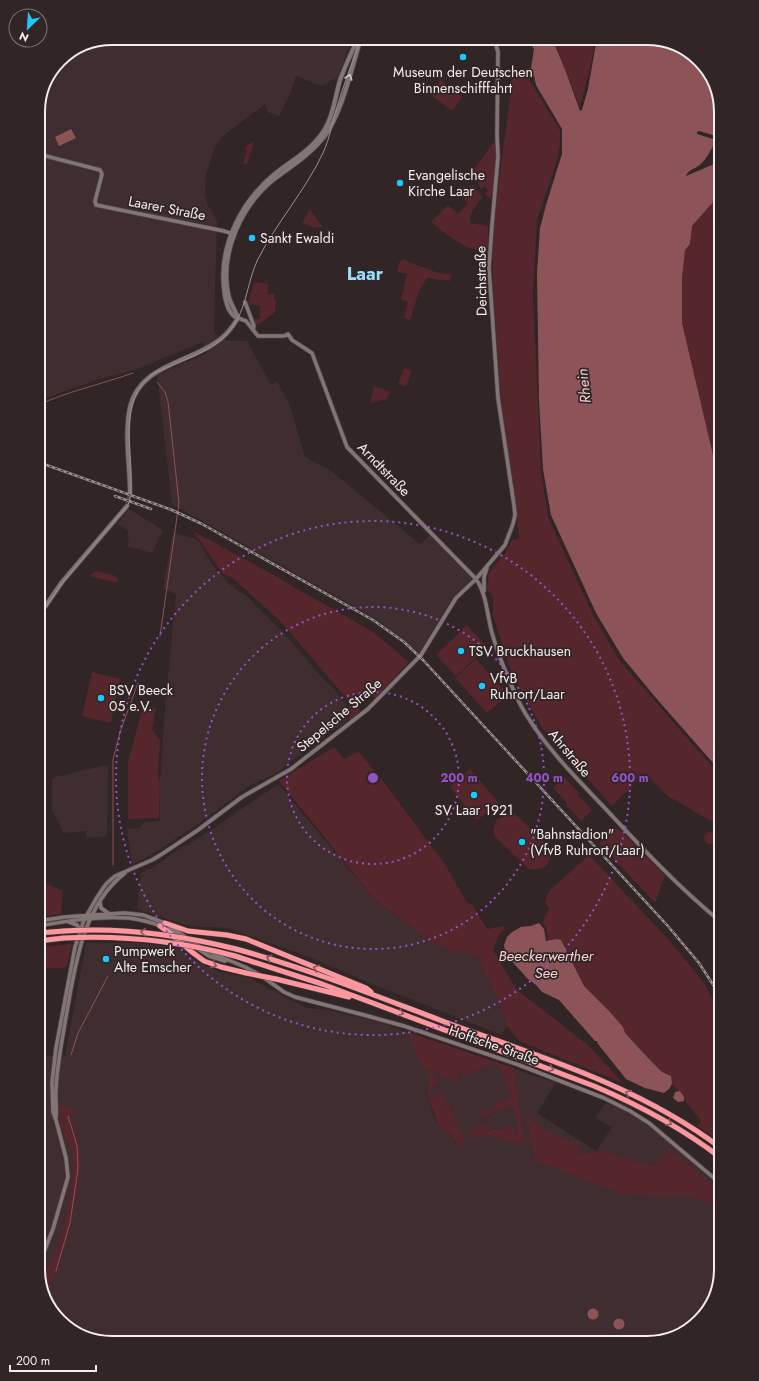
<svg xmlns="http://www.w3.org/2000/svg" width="759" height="1381" viewBox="0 0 759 1381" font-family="Jost,sans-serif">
	<rect width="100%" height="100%" fill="#312525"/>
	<path fill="#402d2f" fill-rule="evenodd" d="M112,38H353L349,46L338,77L322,86L296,76L290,94L279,116L268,112L265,104L225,134L217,143L213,152L206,175L205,192L207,204L217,221L214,330L219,340L247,341L271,385L277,381L290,406L305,457L330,470L420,544L430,535L472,579L454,596L419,653L376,619L172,504L157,375L207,353L203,342L135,370L99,379L38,401V107L60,59L84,44Z
		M129,509L163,530L152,553L127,546L129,537L127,536L129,531L117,524Z
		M173,532L198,540L212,564L229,584L248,597L290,640L323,679L332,687L346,704V722L333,730L275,774L249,786L201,822L154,853L142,860L132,863L127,829L139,828L145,822L160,821V783L165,707L176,594L163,588Z
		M101,766H108L107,836L87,838L86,831L63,833L61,827L52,810V780L55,777L60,776Z
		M278,784L375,900L436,944L445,947L453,953L476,954L498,999L507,1026L502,1035L372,984L314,959L227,928L189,926L137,909L141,873L155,866L176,851L205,834Z
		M86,943H138L178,948L201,964L221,972L250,978L306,1008L328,1010L379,1022L556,1083L537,1113L596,1151L612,1127L595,1118L605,1103L619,1108L634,1116L648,1125L668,1142L721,1189V1192L670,1149L653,1166L616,1155L599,1151L580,1155L564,1140L553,1136L533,1121L528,1115L530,1140L534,1153L533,1160L663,1197L683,1196L721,1206V1269L709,1310L676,1337L647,1343H107L71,1330L44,1298L38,1269V1056H65ZM407,1033L514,1068L524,1137L522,1143L517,1144L494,1136H484L475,1139L488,1131L496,1128L497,1130L507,1127L516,1132L518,1131V1124L512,1106L485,1117L483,1112L496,1108L494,1104L507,1099L511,1093L509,1089L507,1090L508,1088L498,1066L496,1067L492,1064L464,1076L459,1072L457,1075L460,1082L450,1077L443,1080L438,1073L435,1071L426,1070ZM426,1072L439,1083L430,1088L427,1096L429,1079ZM444,1093L442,1094L447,1105L449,1104L465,1140L455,1144L452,1134L440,1129L432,1111L428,1098Z"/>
	<path fill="#55262c" d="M553,38H595L593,55L580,108Z
		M512,69L527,76L560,130V144L558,157L537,220L533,293L541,471L548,517L593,615L620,661L721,777V827L668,796L645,773L612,806L542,728L511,671L493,616V597L487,589L489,573L505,553L512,540L519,538C515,493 507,448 501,403C499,384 499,365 497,346C495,316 492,286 493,255C493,193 509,131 512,69Z
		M441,80L462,97L452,111L430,94Z
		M495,142L496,161L493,193L490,198L484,194L488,191L485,186L481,189L480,187L473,171L492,144Z
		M252,143H254L247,164L243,163L247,151L245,150L247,145Z
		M473,185L483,198L480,200L470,215V223L488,226V253C465,249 448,236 431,222L448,205L458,214L468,203L460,194Z
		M721,196V489L682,323V278L685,250L690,244L692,226L714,201Z
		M310,209L322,226C315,230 309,226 302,223Z
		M402,259L438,273L451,274L450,281L427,278L419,291L410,320L404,318L408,302L401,300L407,274L397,272L399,263Z
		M254,282L268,284L267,294H275L274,300H276L275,312L262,322L257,325L254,320L260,318V306L248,304Z
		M404,368L412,371L406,387L398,384Z
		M374,386L390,392L387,399L370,403Z
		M193,531L274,575L292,586L347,617L373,632L409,662L375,698L368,692L356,707L361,711L349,721L350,714L348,700L281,622L245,589L231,577L222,573Z
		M96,571L116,576L118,579L117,583L89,576Z
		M467,625L487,647L456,676L436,655Z
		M476,659L508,695L487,713L455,678Z
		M92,672L120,679L111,723L82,716Z
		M143,706L156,708L152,730L160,740L158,773L160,783L159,818L128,819V762Z
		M334,747L344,759L359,752L383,781L446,866L467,903L472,904L487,929L504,926L505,930L499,934L493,950L516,989L588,1045L623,1083L519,1041L507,1026L498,999L476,954L453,953L445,947L436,944L375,900L279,781Z
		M470,769L499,803L477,820L450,787Z
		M564,777L579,793L577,794L592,810L581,821L566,805L567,803L553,788Z
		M506,814H515L550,847C556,862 542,873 529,869L495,837L493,832L496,820Z
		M616,829L620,830L665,876L655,903L599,843Z
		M704 838a6 6 0 1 1 12 0a6 6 0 1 1-12 0Z
		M589,855L669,940L704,983L721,1016V1142L697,1126L701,1121L684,1099V1097L672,1084L671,1076L662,1072L649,1059L625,1033L623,1027L611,1013L584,986L561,940L557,939L548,941L546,926L542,923L549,909L545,902L549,891Z
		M38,880L63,891L61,914L38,917Z
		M72,944L67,966L63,968H38V947Z
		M408,1032L514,1068L524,1137L522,1143C512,1146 503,1138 493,1136C485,1135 478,1139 470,1137L469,1134L471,1130L485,1124L488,1131L497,1128L498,1130L511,1126L514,1128L516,1132L518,1131V1124L512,1106L484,1117L483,1113L479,1114L478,1112L482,1109L487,1111L495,1108L494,1104L507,1099L509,1096V1094L511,1093L509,1089L507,1090L506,1088L508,1087L498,1066L496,1067L492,1064L464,1076L459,1072L457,1075L460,1082L459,1083L457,1080L452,1082L449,1077L443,1080L444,1082H443L438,1073L424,1069L407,1033Z
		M425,1072C434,1073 436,1075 439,1083L430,1088L433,1095L427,1097L429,1079Z
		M444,1091V1093L442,1094L447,1105L449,1104L465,1140L464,1143C457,1150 454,1140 452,1134L440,1129L428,1098Z
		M59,1105H64L74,1109L71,1115L80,1151L81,1170L68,1238L52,1282L42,1287L40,1277C43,1272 48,1268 51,1262C63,1241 77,1176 72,1151C70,1144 66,1139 63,1132C60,1124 59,1113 59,1105Z
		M527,1114C540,1130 557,1138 577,1142L580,1155L599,1151L616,1155L653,1166L670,1148L721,1192V1206L683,1196L663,1197L617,1192L533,1160L534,1153L530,1140Z"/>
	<path fill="#8c5459" d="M527,38H552L566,72L580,111L582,110L588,89L597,38H652L692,53L715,83L721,112V135L716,136L699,131L697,132V134L713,139L715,142C711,150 707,158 701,164C696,169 688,169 686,176L721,161V196L714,201L692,226L690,244L685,250L682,278V323L721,489V772L656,698L623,658L596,613L551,515L543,469L539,400L537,273L540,228L546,205L562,154V129L536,85L534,76L528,72L529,68H531L534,49Z
		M71,129L76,138L59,146L55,137Z
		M539,923L544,929L546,941L557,939L561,940L584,986L611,1013L623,1027L625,1033L649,1059L662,1072L671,1076L672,1083L670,1088L664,1093L645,1088L626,1079L598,1044L597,1041H595L559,1000L542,992L536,985L528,979L506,955L504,945L507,937L512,932L521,927L531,926Z
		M680,1091L684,1097V1101L678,1102L673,1098L675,1092Z
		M587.5 1314a5.5 5.5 0 1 1 11 0a5.5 5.5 0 1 1-11 0Z
		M613.5 1324a5.5 5.5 0 1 1 11 0a5.5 5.5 0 1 1-11 0Z"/>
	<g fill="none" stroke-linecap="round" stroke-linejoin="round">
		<path stroke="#8c5459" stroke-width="1" d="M157,382L165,392L168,402L179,503L160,636
			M38,405C69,391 102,384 133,373
			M113,865V760L120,732L138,683
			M71,1055L78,1033L108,976
			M56,1271L70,1223L78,1169L77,1146L68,1116
			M50,1306L51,1300"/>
		<path stroke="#4e4343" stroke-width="4" stroke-dasharray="4 2" stroke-linecap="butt" d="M127,506L130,493"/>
		<g stroke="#4d4444" stroke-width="5">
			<path id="tertiary" d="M38,154L100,170L102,174L95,201L96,205L224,231L233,234
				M245,302L254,326L253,330
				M238,318L246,321L258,336H284L288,334L292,340L312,353L347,447L476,579C487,595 487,615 492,633C499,658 509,681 520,704C539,740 574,776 602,805C640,846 678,887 721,922
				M484,591V577L487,568
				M100,901L101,908L108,913
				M38,921L65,917L124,913L143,915L165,923
				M69,922L77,925L80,930
				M38,926C67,921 98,916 128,918C139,919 150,922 161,926
				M171,927L200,947
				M168,929L209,956L225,961
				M205,950L245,967L258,974
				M263,977L284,992L295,997L364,1015L404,1026L519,1065L604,1098L630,1111L649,1123L721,1184
				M56,1117C57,1108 55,1098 56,1089C57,1065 62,1041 66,1017C75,967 82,906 125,873
				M38,1267L53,1229L68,1177L66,1158L56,1120L53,1112L52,1083L56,1048L75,947L84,920L96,899L106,884L115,876L152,860L162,854L198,830L242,797L291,769L368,709L421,655L456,598L476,579L505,545L513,524L515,515L514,505L498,398L489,268L492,225L498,157L497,134L498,52L496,45L491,38"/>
		</g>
		<g stroke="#4d4444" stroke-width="5.5">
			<path id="secondary" d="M238,318C228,315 225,299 224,289C219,244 242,200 277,172C293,160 312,149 323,132C333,117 335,98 340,80C345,66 352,52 358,38
				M238,318C235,309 229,302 228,293C220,252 242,205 273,180C291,166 310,155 324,137C342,113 352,67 361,38
				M130,493C130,465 124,435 130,407C140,366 186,363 215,343C225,337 232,328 238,318
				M38,617L62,582L127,506"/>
		</g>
		<g stroke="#4d4444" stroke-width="6">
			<path id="motorway" d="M165,923L188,931L227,935L246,939L366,988L371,992
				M160,926L171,934L192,952L204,961L221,967L246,973
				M38,933L64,931
				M38,941L64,938
				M236,949C310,969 381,998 453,1025C545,1058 642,1088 721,1148
				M235,956L322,984L594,1086C639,1105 682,1128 721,1158
				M276,979L349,997"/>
		</g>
		<use href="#tertiary" stroke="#837575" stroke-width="3.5"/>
		<use href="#secondary" stroke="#837575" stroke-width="4"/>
		<use href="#motorway" stroke="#fd969f" stroke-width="5"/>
		<path stroke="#9a9191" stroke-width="1" d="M38,618L64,581L128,505C131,497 131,487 131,478C131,442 120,399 153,374C177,361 208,355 227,334C247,313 246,284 258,259C277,222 305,191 323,153C330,138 332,122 337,107C344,83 353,61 361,38"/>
		<g stroke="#9a9191" stroke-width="2.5">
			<path id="rail" d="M38,462L172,510L202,524L373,620L404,642L423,660L667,925L699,963L721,997
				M115,496L151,509"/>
		</g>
		<use href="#rail" stroke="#312525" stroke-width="1" stroke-dasharray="3" stroke-linecap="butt"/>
		<g stroke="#4d4444" stroke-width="6" stroke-linecap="butt">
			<path id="motorway-bridge" d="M64,931C122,927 180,935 236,949
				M64,938C122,935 179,941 235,956
				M246,973L276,979"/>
		</g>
		<use href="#motorway-bridge" stroke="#fd969f" stroke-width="5"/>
	</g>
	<defs><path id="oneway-chevron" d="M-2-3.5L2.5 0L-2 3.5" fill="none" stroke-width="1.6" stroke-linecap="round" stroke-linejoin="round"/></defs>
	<use stroke="#d3c9c9" href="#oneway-chevron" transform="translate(349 77) rotate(-72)"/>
	<g stroke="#8d585c">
		<use href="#oneway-chevron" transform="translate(143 932) rotate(-175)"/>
		<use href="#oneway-chevron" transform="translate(269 958) rotate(-163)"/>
		<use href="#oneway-chevron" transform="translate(214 965) rotate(21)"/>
		<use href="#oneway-chevron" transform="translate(316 968) rotate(-157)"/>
		<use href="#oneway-chevron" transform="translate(401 1013) rotate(20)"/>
		<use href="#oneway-chevron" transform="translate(551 1069) rotate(21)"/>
		<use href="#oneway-chevron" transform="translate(628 1093) rotate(-155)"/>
		<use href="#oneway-chevron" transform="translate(669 1123) rotate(30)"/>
	</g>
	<g fill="none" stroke="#9353c8" stroke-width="2" stroke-dasharray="2 4">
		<circle cx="373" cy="778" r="86"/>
		<circle cx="373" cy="778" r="171"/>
		<circle cx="373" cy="778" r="257"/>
	</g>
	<g fill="#19cafc" stroke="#312525" stroke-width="1.5">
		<circle cx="463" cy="57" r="4"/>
		<circle cx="400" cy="183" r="4"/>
		<circle cx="252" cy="238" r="4"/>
		<circle cx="461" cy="651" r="4"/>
		<circle cx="482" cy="686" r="4"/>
		<circle cx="101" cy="698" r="4"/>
		<circle cx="474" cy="795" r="4"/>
		<circle cx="522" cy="842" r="4"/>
		<circle cx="106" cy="959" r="4"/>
	</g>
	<g text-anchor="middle" stroke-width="3.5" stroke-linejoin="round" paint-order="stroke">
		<g font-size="14" fill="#f5eded" stroke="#312525" text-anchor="start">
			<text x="463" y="77" text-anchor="middle">Museum der Deutschen<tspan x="463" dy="16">Binnenschifffahrt</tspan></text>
			<text x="408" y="180">Evangelische<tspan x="408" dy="16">Kirche Laar</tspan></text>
			<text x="260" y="243">Sankt Ewaldi</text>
			<text x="469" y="656">TSV Bruckhausen</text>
			<text x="490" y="683">VfvB<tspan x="490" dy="16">Ruhrort/Laar</tspan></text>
			<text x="109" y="695">BSV Beeck<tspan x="109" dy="16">05 e.V.</tspan></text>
			<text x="474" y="815" text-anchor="middle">SV Laar 1921</text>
			<text x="530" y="839">"Bahnstadion"<tspan x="530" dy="16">(VfvB Ruhrort/Laar)</tspan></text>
			<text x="114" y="956">Pumpwerk<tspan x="114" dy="16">Alte Emscher</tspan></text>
		</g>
		<g font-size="14" fill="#f5eded" stroke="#312525">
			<text transform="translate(167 208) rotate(11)" y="5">Laarer Straße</text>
			<text transform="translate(481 281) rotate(-91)" y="5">Deichstraße</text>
			<text transform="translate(384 469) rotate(46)" y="5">Arndtstraße</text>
			<text transform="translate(339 715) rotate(-40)" y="5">Stepelsche Straße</text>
			<text transform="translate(570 753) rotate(50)" y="5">Ahrstraße</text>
			<text transform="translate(494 1045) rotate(19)" y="5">Hoffsche Straße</text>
		</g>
		<g font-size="15" font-style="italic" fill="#f4cfd1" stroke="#312525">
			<text transform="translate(584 386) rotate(-96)" y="5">Rhein</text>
			<text x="546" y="961">Beeckerwerther<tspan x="546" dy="17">See</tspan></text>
		</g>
		<g font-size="18" font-weight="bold" fill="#98dffa" stroke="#312525">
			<text x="365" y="280">Laar</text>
		</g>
	</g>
	<path d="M0 0H759V1381H0ZM112 45H647A67 67 0 0 1 714 112V1269A67 67 0 0 1 647 1336H112A67 67 0 0 1 45 1269V112A67 67 0 0 1 112 45Z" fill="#312525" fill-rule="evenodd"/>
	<path fill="none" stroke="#f5eded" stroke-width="2" d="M112 45H647A67 67 0 0 1 714 112V1269A67 67 0 0 1 647 1336H112A67 67 0 0 1 45 1269V112A67 67 0 0 1 112 45Z"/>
	<circle cx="373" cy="778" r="6" fill="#9353c8" stroke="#312525" stroke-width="2"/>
	<g font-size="12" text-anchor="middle" font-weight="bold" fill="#9353c8" stroke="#312525" stroke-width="3.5" stroke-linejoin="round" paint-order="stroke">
		<text x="459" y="782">200 m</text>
		<text x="544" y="782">400 m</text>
		<text x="630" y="782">600 m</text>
	</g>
	<g transform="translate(28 28) rotate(205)"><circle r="19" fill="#312525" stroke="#7f7575"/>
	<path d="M0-3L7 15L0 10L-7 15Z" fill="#19cafc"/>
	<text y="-6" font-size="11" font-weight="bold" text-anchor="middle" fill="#f5eded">N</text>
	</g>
	<path d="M10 1365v6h86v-6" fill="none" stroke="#f5eded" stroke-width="2"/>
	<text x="16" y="1365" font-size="12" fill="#f5eded" stroke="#312525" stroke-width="3" paint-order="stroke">200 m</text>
</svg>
